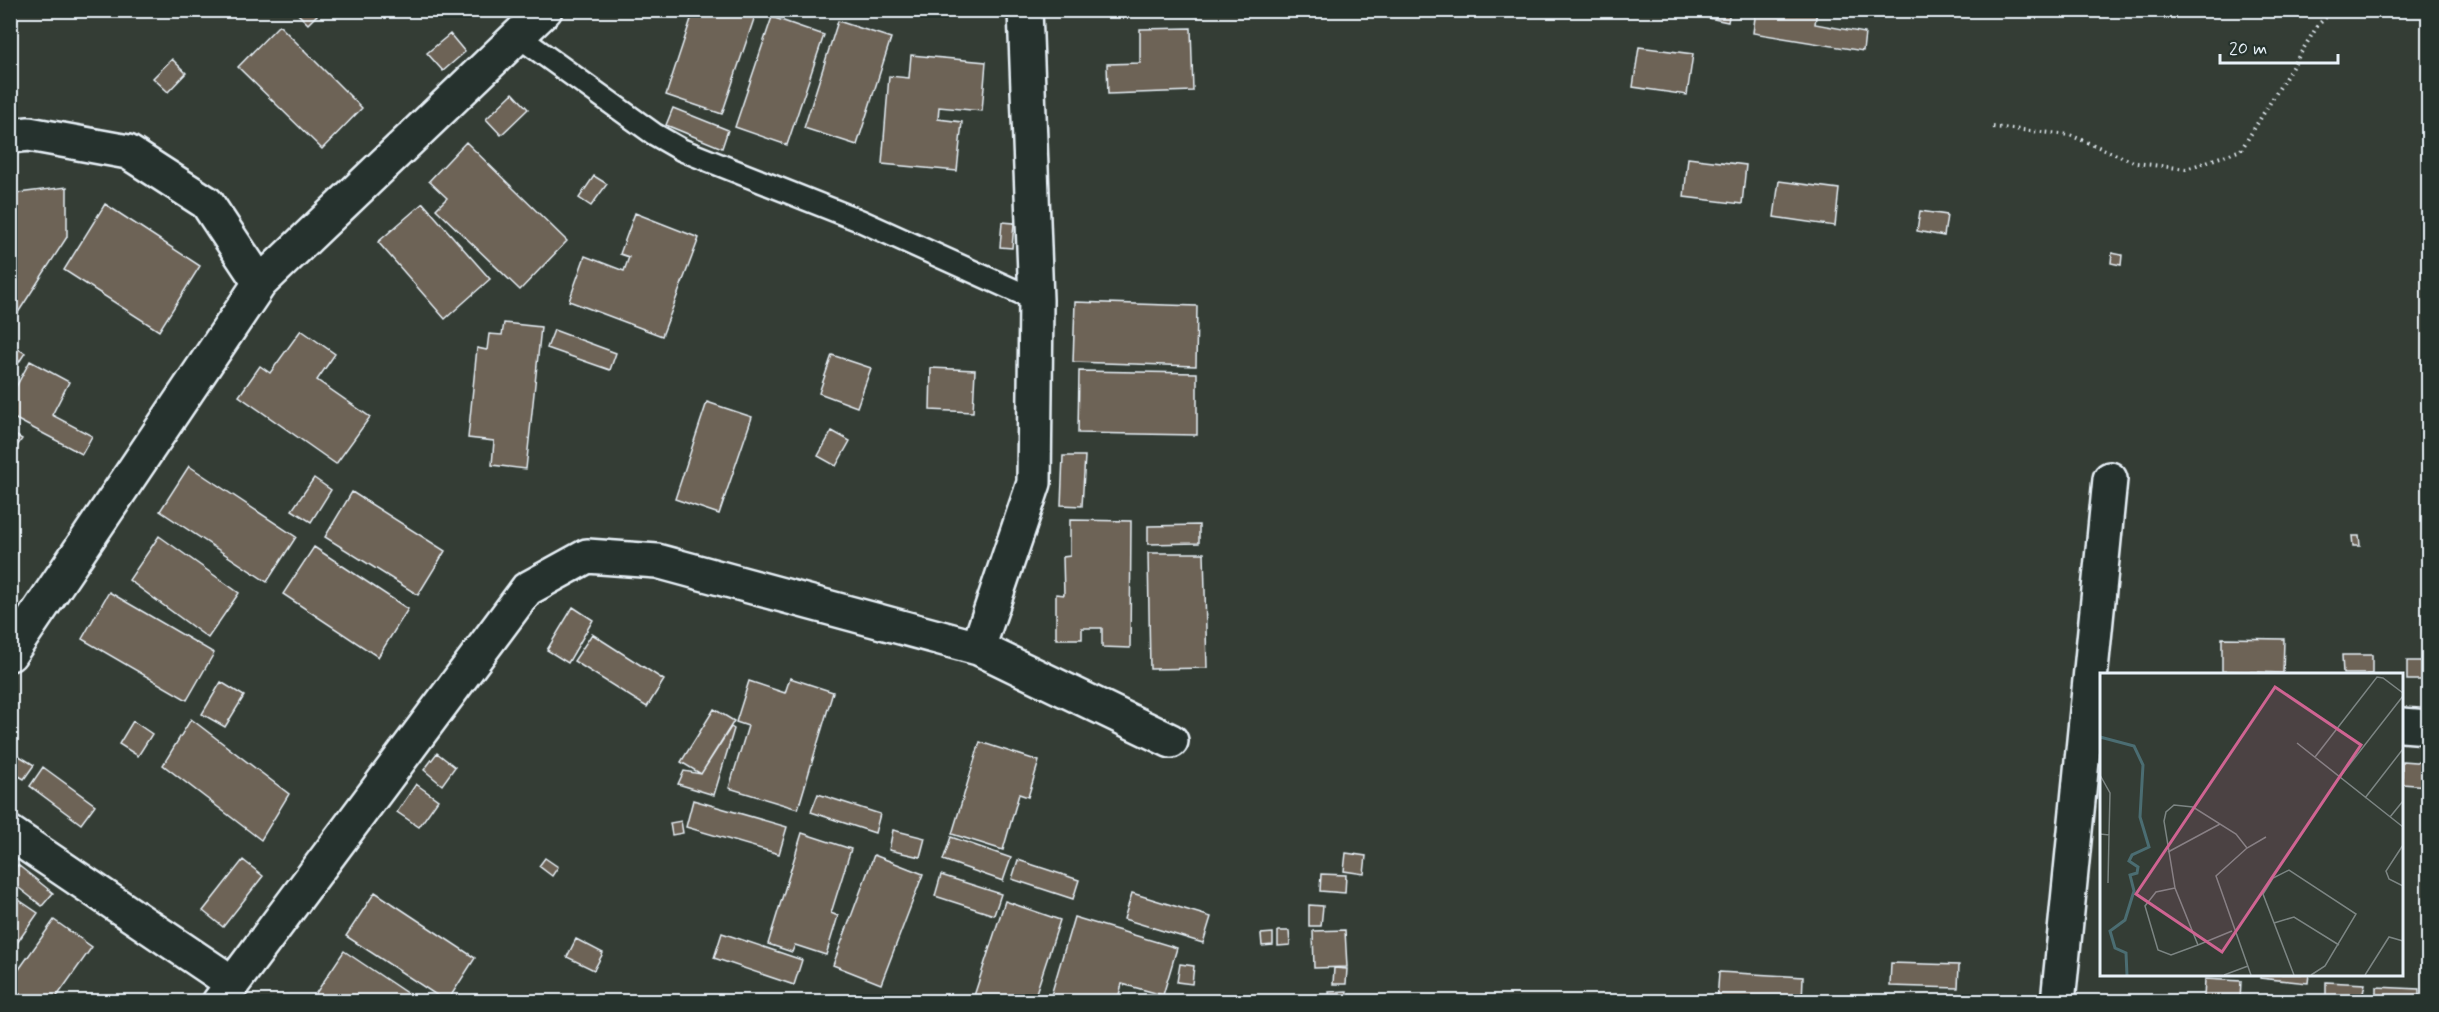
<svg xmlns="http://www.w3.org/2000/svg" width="2439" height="1012" viewBox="0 0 2439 1012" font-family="Mynerve,sans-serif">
	<rect width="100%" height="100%" fill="#343d35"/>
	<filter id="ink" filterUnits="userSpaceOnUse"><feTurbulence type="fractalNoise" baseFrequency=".0167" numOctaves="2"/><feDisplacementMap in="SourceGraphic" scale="12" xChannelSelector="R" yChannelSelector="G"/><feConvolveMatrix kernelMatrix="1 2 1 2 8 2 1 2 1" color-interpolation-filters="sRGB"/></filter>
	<g filter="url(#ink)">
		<path fill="#6d6356" stroke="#e8f1f8" stroke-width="1.5" d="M294,10H322L308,24Z
			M694,10H757L722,114L666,95Z
			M1672,10H1730L1728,22Z
			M1756,10H1817L1815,24L1865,33L1863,51L1753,33Z
			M772,17L824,35L787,145L735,127Z
			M838,21L891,38L857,145L804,128Z
			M279,25L362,108L322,149L238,67Z
			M1191,28L1193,91L1108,94L1107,64L1140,63V29Z
			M450,34L465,52L443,71L427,53Z
			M1639,47L1693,54L1687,95L1633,87Z
			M911,55L986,62L982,111L939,107L938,119L962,122L957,171L882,164L889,76L909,78Z
			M172,59L186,73L168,92L153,78Z
			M513,93L528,109L501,135L486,119Z
			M673,108L728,130L722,148L666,125Z
			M466,142L567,241L520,290L436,209L447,198L429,181Z
			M1688,158L1746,165L1742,204L1684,197Z
			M594,176L607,184L591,206L579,198Z
			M1779,181L1839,189L1835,226L1774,217Z
			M67,187V237L10,325L13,242L10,194Z
			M423,203L490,279L445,319L378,242Z
			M105,204L200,266L159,331L64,270Z
			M1920,211L1947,215L1944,236L1917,231Z
			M635,213L699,238L662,336L569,301L585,256L624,271L629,257L620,254Z
			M1002,222L1014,223L1012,248L1000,247Z
			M2112,253L2122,255L2121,265L2111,263Z
			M1075,302L1197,306L1196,366L1073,362Z
			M504,323L541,327L526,469L492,465L494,441L468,438L477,348L487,350L489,334L502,335Z
			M301,330L335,354L317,380L370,417L336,464L239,396L260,366L270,373Z
			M554,330L616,353L610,370L547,348Z
			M10,344L25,353L10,376Z
			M832,355L871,368L857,407L819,393Z
			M30,361L69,382L52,415L92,436L82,454L10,416V398Z
			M931,368L975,370L973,412L930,410Z
			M1079,371L1197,373V435L1078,433Z
			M707,402L752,417L719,514L675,499Z
			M832,431L850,441L836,466L818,456Z
			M10,432L22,439L10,456Z
			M1063,456H1085L1082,506L1061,505Z
			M189,466L296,537L267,582L160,511Z
			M314,478L331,490L311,522L292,510Z
			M352,492L445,551L418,595L325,537Z
			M1070,520L1131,521L1130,648L1102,647V628H1082V639H1056V594L1064,595L1063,557L1070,556Z
			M1199,525V543L1148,544V526Z
			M159,536L239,593L208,638L129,580Z
			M2352,536H2359L2360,546H2353Z
			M314,547L408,609L378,657L283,594Z
			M1148,553H1204L1207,668L1150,669Z
			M109,592L214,653L187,700L82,639Z
			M573,607L593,620L568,663L547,650Z
			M592,634L664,680L647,707L574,661Z
			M2222,638L2284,639L2283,673L2222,671Z
			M2342,655H2372V674H2343Z
			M2407,661H2428V680H2407Z
			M790,678L833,692L798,809L729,788L748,726L736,722L749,681L785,693Z
			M221,682L244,696L225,727L202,714Z
			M714,709L734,721L701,774L681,762Z
			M191,719L289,794L261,840L163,765Z
			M133,721L152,734L138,756L119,744Z
			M731,727L734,729L714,795L678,784L684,771L701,774Z
			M980,742L1039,761L1028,797L1019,794L1003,850L952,834Z
			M437,753L455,767L442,785L424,770Z
			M16,754L34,765L24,779L10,771V764Z
			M2402,761L2428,763V786L2402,784Z
			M43,767L95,805L81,824L30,786Z
			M416,784L438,800L419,827L397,812Z
			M818,794L880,814L875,833L811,812Z
			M693,800L787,827L779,854L686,827Z
			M681,821L683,833L672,835L670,823Z
			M893,830L925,838L920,857L889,850Z
			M802,833L851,849L831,913L838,916L826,955L795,945L792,952L768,944Z
			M951,837L1011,858L1003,881L943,860Z
			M1346,853L1366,856L1364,874L1344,871Z
			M874,855L923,874L881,984L833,965Z
			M545,858L558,867L552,876L539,866Z
			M243,860L263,876L223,927L203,911Z
			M1018,860L1079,880L1073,899L1012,879Z
			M18,865L53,893L42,906L10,881V874Z
			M1321,874L1346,875L1345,893L1320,891Z
			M941,875L1001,894L994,915L935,896Z
			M375,892L475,958L447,1002L346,936Z
			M1132,893L1211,917L1203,943L1124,919Z
			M10,894L38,913L10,953Z
			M1005,901L1060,920L1033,1002H972Z
			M1309,905L1323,906L1321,926H1309Z
			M1074,917L1177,948L1163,995L1122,984L1117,1002H1049Z
			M54,920L92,947L53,1002H18L10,996V982Z
			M1345,930L1347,967L1314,968L1313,931Z
			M1278,931H1289L1290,945L1278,946Z
			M722,933L802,960L794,985L714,958Z
			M1273,933V945L1262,946L1261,934Z
			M576,939L603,953L594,970L567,957Z
			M344,951L420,1002H310Z
			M1891,963L1959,965L1958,988L1890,986Z
			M1180,964L1194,966L1192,984L1177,982Z
			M1334,968L1347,969L1346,984H1333Z
			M1719,972L1803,977L1802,1002H1717Z
			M2260,974H2309L2308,983L2260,978Z
			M2205,979L2241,981L2240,1000L2204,997Z
			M2326,982L2365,984L2362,998L2326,996Z
			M2376,987L2419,989V1002H2376Z
			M1347,991V1002H1330L1329,992Z"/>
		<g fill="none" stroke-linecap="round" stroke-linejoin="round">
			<g stroke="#e8f1f8" stroke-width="26">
				<path id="lane" d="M518,36L654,134L682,150L861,221L1036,300"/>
			</g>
			<g stroke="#e8f1f8" stroke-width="38">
				<path id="street" d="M10,136L29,134L128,152L207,203L260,283
					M978,648L1034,483L1036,300L1025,10
					M10,654L260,283L545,10
					M2402,725L2428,727
					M10,833L231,982
					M219,1002L527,589L587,556L657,561L978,648L1171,741
					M2058,1002L2110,479"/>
			</g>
			<path stroke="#e8f1f8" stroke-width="4" stroke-dasharray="1.5 4.5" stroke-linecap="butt" d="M1993,127L2070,135L2136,163L2186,169L2241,150L2318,25L2333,10"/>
			<use href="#lane" stroke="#26332d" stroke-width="21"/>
			<use href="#street" stroke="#26332d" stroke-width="33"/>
		</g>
	</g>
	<g transform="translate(2100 673)">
		<rect width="303" height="303" fill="#343d35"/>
		<path fill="none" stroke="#4b6d72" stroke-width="3" d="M0,64L34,73L43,92L40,144L49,174L32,182L29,188L38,194L37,200L30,202L34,218L25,247L10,258L15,275L26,280L27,302"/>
		<path fill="none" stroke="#7c8583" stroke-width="1.5" d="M197,70L303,154M215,84L277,4L283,5L303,20M0,102L10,120L9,162L0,161M239,105L303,23M265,125L303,76M290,144L303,128M303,172L286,198L289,206L303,213M68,179L120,151M8,210L9,162M75,215L56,219L45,233L58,277L71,282L98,272M174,250L194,244L239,272M132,258L98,272L75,215L64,148L66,139L74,132L93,134L136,161L147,175M124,302L148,293M151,302L116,203L147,175L166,164M194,302L163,221L173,205L189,197L256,241L225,293L211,302M265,302L289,264L303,268"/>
		<path fill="#cf6492" fill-opacity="0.15" stroke="#cf6492" stroke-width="3" d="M175,14L261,72L122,279L36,221Z"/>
		<rect width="303" height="303" fill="none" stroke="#e8f1f8" stroke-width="3"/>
	</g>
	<rect width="2439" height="1012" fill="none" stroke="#26332d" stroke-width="36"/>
	<rect x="18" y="18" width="2403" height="976" fill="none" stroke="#e8f1f8" stroke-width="2" filter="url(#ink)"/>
	<path d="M2220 54v9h118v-9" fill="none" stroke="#e8f1f8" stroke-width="3"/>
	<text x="2229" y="54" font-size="18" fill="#e8f1f8" stroke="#26332d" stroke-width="4.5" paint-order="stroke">20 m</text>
</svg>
